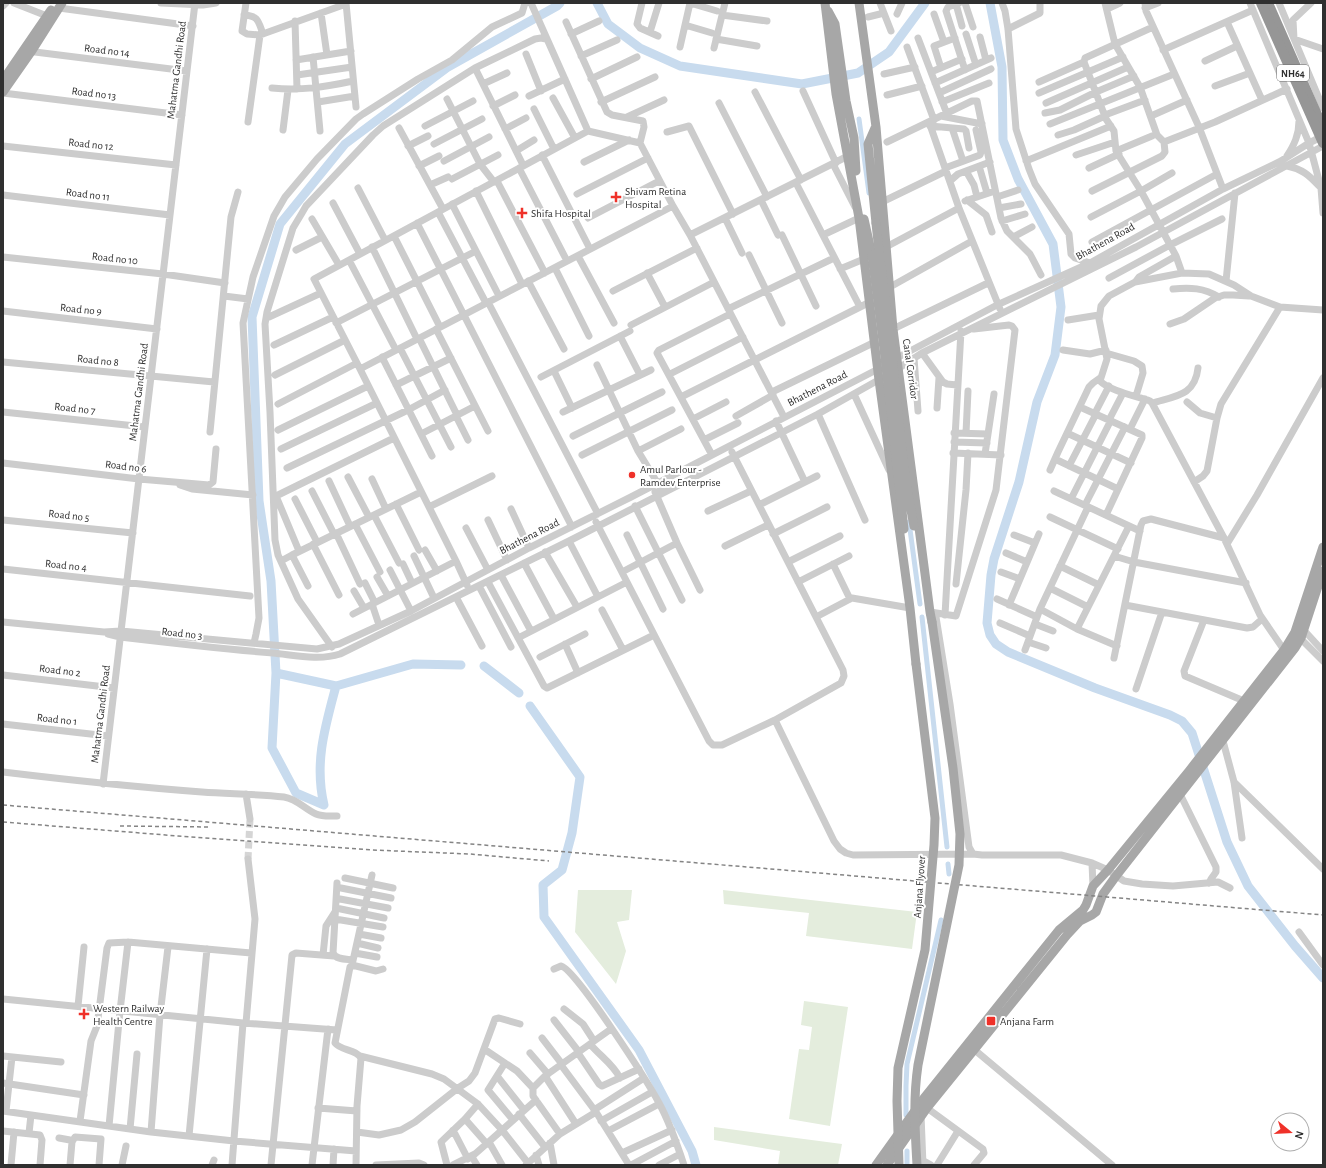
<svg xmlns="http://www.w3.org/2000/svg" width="1326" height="1168" viewBox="0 0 1326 1168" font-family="'Alegreya Sans',sans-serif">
	<rect width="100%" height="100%" fill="#fff"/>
	<path fill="#e4eddd" d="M578,890H632L629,920L617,922L626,951L616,984L575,932Z
		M723,890L917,912L912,949L806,936L809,913L724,904Z
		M804,1001L848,1007L830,1126L789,1119L799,1049L809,1050L812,1027L801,1025Z
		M714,1127L842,1144L838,1165H778L780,1151L714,1140Z"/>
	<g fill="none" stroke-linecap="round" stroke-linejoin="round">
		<path stroke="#c8dbee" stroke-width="5" d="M859,119L869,193
			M909,522L920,604
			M922,617L947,847
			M948,864L949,874
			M906,1115V1086L907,1064L941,920
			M907,1151V1165"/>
		<path stroke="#c8dbee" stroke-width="9" d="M597,3L608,24L640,48L680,66L802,84L858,73L889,52L925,3
			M990,3L1002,67L1003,140L1018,179L1053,244L1061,307L1055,355L1037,402L1019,482L994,559L991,575L987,623L990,635L996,644L1008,652L1095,688L1170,715L1182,721L1192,733L1227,842L1248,886L1295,946L1323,978
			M461,665L413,664L336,686C325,727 314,763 324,805L296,793L272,748L276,673L271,581L259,501L252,317L280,224L345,144L448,67L557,6L560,3
			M484,666L519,693
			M276,673L336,686
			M530,706L580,777L572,833L562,870L543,885L544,917L639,1050L692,1151L696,1165"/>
		<path stroke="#d5d5d5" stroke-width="7" stroke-dasharray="7 3.5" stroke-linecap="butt" d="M248,859L250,819"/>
		<path stroke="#ccc" stroke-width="7" d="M14,3L47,16
			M161,3L203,5L216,3
			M246,3L242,31L247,34L260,35L346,4
			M346,3L356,107
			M531,3L588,131L640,143L673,206L690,235L784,417
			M642,3L637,24L640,28L658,36
			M880,3L891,31
			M959,3L948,7L946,11L965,70
			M965,3L973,27
			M1002,3L1005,11L1008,29L1016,129L1029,169L1035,184L1069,234L1071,254L1075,258L1090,263
			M1145,3L1146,11L1199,127L1223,189
			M1250,3L1309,143L1321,188L1323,213
			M1279,3L1323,108
			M1311,3L1293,20L1294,39L1323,49
			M956,4L962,26
			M3,6L6,3
			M59,8L193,26
			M1145,8L1158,3
			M1107,9L1120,3
			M321,13L327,55
			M897,14L902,3
			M934,14L944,42
			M244,15C259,16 258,21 263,34
			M722,15L767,21
			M868,17L884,13
			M295,21L297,89
			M566,22L607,112L612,115L643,121L644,127L640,143
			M1227,22L1262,100
			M685,25L712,33
			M1153,27L1085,58L1084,62L1106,119L1114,131L1116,151L1141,191L1176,256L1182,273
			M1008,29L1040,13V3
			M650,32L659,3
			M571,34L599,21
			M966,34L976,65
			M980,37L986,60
			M918,38L947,114
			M716,39L757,46
			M680,47L690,3L717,11
			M907,47L934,120
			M714,48L725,3
			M1163,50L1253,10
			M27,51L187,71
			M526,54L541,91
			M581,56L617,40
			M313,57L320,131
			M296,60L351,51
			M1205,61L1237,46
			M475,68L523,165
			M941,68L934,46L955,38
			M931,72L962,59
			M884,74L915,67
			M297,75L352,67
			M591,79L637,57
			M1039,82L1084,62
			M935,83L991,58
			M483,84L507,73
			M1215,86L1250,73
			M272,88C301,91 325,87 353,81
			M803,91L836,163
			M755,92L801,180
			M3,93L182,115
			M939,93L991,69
			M1039,93L1123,57
			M887,95L922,86
			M529,96L565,79
			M553,98L575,138
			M447,99L480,164L494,182
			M318,102L355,96
			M601,102L655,77
			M942,102L989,83
			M719,103L767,197
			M1046,103L1128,67
			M493,106L515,95
			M534,109L554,149
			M1045,113L1060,110L1096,92L1134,76
			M1105,115L1145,100
			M941,116L982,124
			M1151,116L1187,100
			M627,117L664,100
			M248,122L260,35
			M929,122L959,208L1000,309
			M1050,124L1174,74
			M425,126L473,101
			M930,126L964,129L966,131L969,148
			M399,128L443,209
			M952,128L963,161
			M505,129L526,118
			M283,130L288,90
			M667,132L689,126L733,214
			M1058,135L1074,130L1105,116
			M887,142L972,101H977L1001,218L1007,231L1030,254L1041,275
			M1164,142L1215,122L1287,89
			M434,144L482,119
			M3,146L176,165
			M408,146L428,136
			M516,151L534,140
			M1116,151L1152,136
			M542,155L590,249
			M1076,155L1115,142
			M1287,156C1294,145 1299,135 1299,121
			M444,161L489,137
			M1026,161L1111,126
			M584,162L629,140
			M833,164L855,207
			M419,166L439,156
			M979,166L987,193
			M1287,166C1302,169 1309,175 1319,186
			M519,168L567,261
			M945,168L980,155L981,152L976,130
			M1089,168L1119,154
			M966,171L974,185L977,197
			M452,179L498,155
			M497,181L545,273
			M950,181L958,174L990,162
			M796,183L860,307
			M430,185L448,177
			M358,188L385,240
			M476,191L522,284
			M1092,191L1162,156L1165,152L1164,142L1157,135L1140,87L1115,44L1105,3
			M577,194L648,158
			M3,195L170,215
			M997,197L1018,190
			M761,200L778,235
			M967,200L986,215L992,232
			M965,201L995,191
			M882,202L946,171
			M333,203L360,254
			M452,204L499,296
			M999,208L1021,204
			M438,212L486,303
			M1091,217L1141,191L1172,173
			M588,218L659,181
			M725,218L742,253
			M312,219L339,265
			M1002,221L1025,214
			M417,223L572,527
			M690,235L848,156
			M782,235L816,306
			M823,235L859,218
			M394,236L440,327
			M1013,237L1032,227
			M1092,242L1217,174
			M372,247L417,339
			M886,247L959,208
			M296,250L322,237
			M749,255L782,323
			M578,256L614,323
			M3,257L163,274L225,283
			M349,260L396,350
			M555,268L589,336
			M840,269L864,259
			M647,273L665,307
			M1109,278L1170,245L1222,219
			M528,281L564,349
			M1136,281L1139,277L1176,256
			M1226,281L1235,193
			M890,287L972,241
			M1173,289C1190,287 1204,288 1219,297
			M613,291L697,248
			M224,296L248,299
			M488,302L598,514
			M728,309L834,258
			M3,311L157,329
			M269,317L321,293
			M1068,320L1099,315
			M336,323L476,251
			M1170,324L1184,319L1215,298L1224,295H1233L1249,296
			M631,325L714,282
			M436,329L488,431
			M893,329L988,283
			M620,336L640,375
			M419,338L457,415
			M274,345L333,317
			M400,348L451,447
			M1063,350L1090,354L1106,350
			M922,353L943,382L947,384L957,385
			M1106,353L1134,361L1142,366L1143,373L1136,396
			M382,357L432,456
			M914,358L918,411
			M893,360L997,305L1090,263L1223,189L1281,161L1309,143L1323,136
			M3,362L214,382
			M597,365L638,451L663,492
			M360,369L673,206
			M896,370L922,353L1136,247L1323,146
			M554,371L572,408
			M670,374L743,337
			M275,375L345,340
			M541,377L630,331
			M396,385L451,358
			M772,392L875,342
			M854,394L889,470
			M681,397L870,302
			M1187,402L1200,413L1217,418
			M1152,403C1175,396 1195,396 1198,368
			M278,404L357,363
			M1080,407L1142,435V438L1106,515
			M937,408L939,378
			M3,412L145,427
			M563,412L651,370
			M1095,413L1109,386
			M818,414L865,520
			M456,416L468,440
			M736,416L773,395
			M693,419L726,402
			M1109,420L1123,393
			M776,421L805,482
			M1130,429L1145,399
			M278,430L368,386
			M210,432L231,217L238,192
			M954,433L988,434
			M966,433L968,391
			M1067,433L1131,463
			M421,434L475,406
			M573,436L662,392
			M704,440L738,423
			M954,442L987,443
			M281,449L377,403
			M638,451L681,429
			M732,452L816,617L852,598L910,608
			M953,453L1001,455
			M985,454L994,394
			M582,455L672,410
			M712,455L657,353L659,350L730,314
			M1055,459L1118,489
			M3,463L139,479L209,485L213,482L216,449
			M1069,466L1096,414
			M287,468L408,410L445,390
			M1050,470L1058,452L1089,387L1093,383L1100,378
			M348,477L369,517
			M372,479L386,509
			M329,481L350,526
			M1194,482L1203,476L1207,471L1217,418L1221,404L1280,307
			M180,485L192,489L253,495
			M312,491L334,534
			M1054,491L1140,531
			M655,492L677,543L700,590
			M276,496L299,551
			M274,497L394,438
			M295,499L317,542
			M1071,499L1111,420
			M396,504L419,550
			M759,505L817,476
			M1085,505L1125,427
			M635,506L682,600
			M429,507L492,476
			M511,509L529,548
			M708,511L751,491
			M374,515L399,563
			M1050,517L1118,549
			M3,520L133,533
			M488,520L507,560
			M596,522L709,741L713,745H722L775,720L841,683L844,676L843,670L816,617
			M355,524L380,572
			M466,528L488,570
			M336,533L360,584
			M773,534L827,507
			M627,535L663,609
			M1014,535L1035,543
			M569,541L598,597
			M313,544L339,595
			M1227,544L1257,495L1323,378
			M725,546L768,525
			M425,550L437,571
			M545,552L577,607
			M1006,553L1027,562
			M292,555L308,586
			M414,556L434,598
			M1114,556L1134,562L1246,583
			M281,561L292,555L421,492
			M788,562L840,536
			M524,563L554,619
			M403,564L412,583
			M833,564L850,599
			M1060,566L1099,585
			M3,569L250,596
			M390,570L411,611
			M622,572L677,543
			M1001,572L1020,579
			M501,575L531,631
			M377,577L388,596
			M488,582L544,686L547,688L654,635
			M798,582L849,556
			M365,583L375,603
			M956,584L966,490L968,453
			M467,585L456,561L360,369L314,279L588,131
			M479,586L511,647
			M1050,588L1088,607
			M354,591L364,608
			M456,597L482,646
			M997,599L1037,617
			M372,604L379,625
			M1009,605L1039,534
			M1125,605L1247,628L1253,627L1262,619
			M1040,609L1077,629L1117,646
			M602,610L623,650
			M930,612L936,617L950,704L969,847L973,854L982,855H1061L1092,863L1108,870L1124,881L1142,884L1173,886L1218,882L1230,888
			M930,612L956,616L996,490L1015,330L1012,326L1009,325L974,329
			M353,614L456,561
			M945,615L961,331
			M1204,620L1184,671L1185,676L1244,701
			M3,622L104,632L121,631L317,649L339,644L411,611L529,548L631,497L882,367
			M1000,623L1030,636
			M1035,624L1053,631
			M1301,627L1323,651
			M1077,629L1129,526
			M108,634L120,637C171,643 222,649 273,653C294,655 319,661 340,654L569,541L818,414L882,378
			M1298,636L1323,661
			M518,638L627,582
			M1028,642L1046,648
			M254,643L256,634L259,618L243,323L253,277L274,216L285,197L317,159L356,119L363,114L418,79L452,60L492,27L522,13L525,3
			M565,644L578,673
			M332,647L298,599L278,555L275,540L270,412L265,324L267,312L293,228L302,213L306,206L373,135L383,126L475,68L535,39L541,38L546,39
			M1025,650L1040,609L1088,507
			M1284,650L1260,615L1224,538L1152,403L1150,401C1136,396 1110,391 1100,381L1107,359L1099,319L1101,306L1109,296L1135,282L1182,273L1209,274L1234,285L1251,296L1280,307L1323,310
			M540,657L585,634
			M1114,658L1141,525L1143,521L1151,519L1224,538
			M3,675L114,688
			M1136,689L1162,612
			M775,720L834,841L840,849L846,853L853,855L973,854
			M3,724L108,736
			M1223,741L1234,782L1242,838
			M3,772C69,780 136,787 202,792C230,794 257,794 284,797C297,799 305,809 316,814C323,817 330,816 337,816
			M1234,782L1323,869
			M103,784L195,3
			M246,794L250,819
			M1180,794L1216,867V872L1211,879L1209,883
			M1092,863L1093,886
			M345,878L393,888
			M337,883L333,953C336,960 346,959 353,960
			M341,888L391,898
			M340,899L388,908
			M336,908L384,918
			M335,919L383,927
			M1299,932L1323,965
			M359,934L381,938
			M357,943L378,948
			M355,953L377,957
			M323,955L326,926L335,912
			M352,965L376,971L383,969
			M554,969L561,966C575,968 649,1084 659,1103C670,1123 677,1144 684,1165
			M3,999L243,1023L337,1030
			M78,1006L84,947
			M564,1009L583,1024L594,1041
			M554,1020L579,1052
			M246,1023L255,919L248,859
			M542,1038L562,1064
			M590,1044C600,1056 613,1064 620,1078
			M970,1046L1112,1165
			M484,1049L517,1071L533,1088
			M530,1053L548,1074
			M578,1053L599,1084L602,1086L639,1069
			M3,1056L61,1062
			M360,1056L432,1074L444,1079L478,1104L502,1130L528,1163
			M505,1063L488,1090L513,1120
			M561,1065L596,1112L629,1165
			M497,1076L524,1110
			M545,1076L576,1124
			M3,1083L84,1095
			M318,1108L357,1111
			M927,1108L983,1149L984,1153L974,1165
			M594,1110L644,1078
			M3,1111L151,1132L234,1141L356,1151
			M6,1111L12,1057
			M519,1114L545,1147
			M921,1115L923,1165
			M465,1119L487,1144
			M80,1121L91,1041L97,1026L107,948L109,943L128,942L251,953
			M601,1121L652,1092
			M109,1126L120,1011L128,942
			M130,1129L137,1054
			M453,1130L468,1159
			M3,1131L40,1135L42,1140L40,1165
			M608,1131L659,1104
			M151,1132L160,1015L168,947
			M357,1132L379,1135L401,1130L415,1122L458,1088L469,1081L475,1073L495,1019L499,1018L520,1024
			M29,1133L31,1115
			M560,1134L533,1096V1088L545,1076L611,1029
			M189,1136L207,949
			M59,1138L70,1140L72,1142L70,1165
			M72,1142L75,1137L101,1139L99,1165
			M489,1142L502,1165
			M550,1143L554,1165
			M622,1153L672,1130
			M536,1155L539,1165
			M472,1157L477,1165
			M922,1160L931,1165
			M11,1165L14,1132
			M122,1165L126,1146
			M212,1165L214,1160
			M232,1165L243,1023
			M271,1165L292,955L296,953L334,956
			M312,1165L328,1029
			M333,1165L334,1149
			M356,1165L357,1106L361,1058C356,1049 341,1051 335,1043L350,967L352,965L372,875
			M376,1165L419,1163L424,1165
			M447,1165L441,1142L465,1119L478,1104
			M453,1165L475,1154L536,1100
			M526,1165L560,1134L596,1112
			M631,1165L676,1141
			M659,1165L680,1154
			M937,1165L958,1131"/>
		<path stroke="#a7a7a7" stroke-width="9" d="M825,3L836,94L859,218L879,380L910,608L916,664
			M859,3L876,127L893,329L930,612L932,622
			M828,11L835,24L846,101L854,138L856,171
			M3,80L51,10
			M3,92L31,52L62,3
			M875,128L868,144L876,223
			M864,219L872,255
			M876,1165L924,1098L1059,930L1083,910L1086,905L1093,886L1108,870L1189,771L1284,650L1295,632L1323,547
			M887,1165L927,1108L1067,935L1080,921L1092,915L1096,912L1103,894L1116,876L1295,648L1301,638L1323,571"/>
		<path stroke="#969696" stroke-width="10" d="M1268,3L1323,128"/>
		<path stroke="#848484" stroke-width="1.5" stroke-dasharray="4 3" stroke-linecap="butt" d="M3,805L1323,915
			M3,822L178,836L372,850L470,854L549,861
			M120,826L210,827"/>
		<path stroke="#a7a7a7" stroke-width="9" d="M876,223C880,265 887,306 891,347C898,407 902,467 914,526
			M872,255L884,349L904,529
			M899,1165L897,1101L898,1068L925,950L934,845L935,818L916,664
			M917,1165C915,1131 913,1099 918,1065L959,865L960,834L953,768L932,622"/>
		<path stroke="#969696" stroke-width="10" d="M1261,3L1323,143"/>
	</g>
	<g fill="#ef3129" stroke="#fff" stroke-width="1.5">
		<path d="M614 191h4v4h4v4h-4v4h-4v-4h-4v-4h4z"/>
		<path d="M520 207h4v4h4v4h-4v4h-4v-4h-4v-4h4z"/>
		<circle cx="632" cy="475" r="4"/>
		<path d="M82 1008h4v4h4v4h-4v4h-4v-4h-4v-4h4z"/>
		<rect x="986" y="1016" width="10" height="10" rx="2"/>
	</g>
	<g text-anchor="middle" stroke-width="4" stroke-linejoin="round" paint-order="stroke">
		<rect fill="#fff" stroke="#6d6d6d" stroke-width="1" x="1277" y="65" width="32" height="16" rx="3"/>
		<g font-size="10" font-weight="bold" fill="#2f2f2f">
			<text x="1293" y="77">NH64</text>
		</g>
		<g font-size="11" fill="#2f2f2f" stroke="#fff">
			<text transform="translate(107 50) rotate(7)" y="4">Road no 14</text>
			<text transform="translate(176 70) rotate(-83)" y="4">Mahatma Gandhi Road</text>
			<text transform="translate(94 93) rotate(7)" y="4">Road no 13</text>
			<text transform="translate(91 144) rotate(6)" y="4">Road no 12</text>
			<text transform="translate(88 194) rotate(7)" y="4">Road no 11</text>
			<text transform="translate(1105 241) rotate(-29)" y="4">Bhathena Road</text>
			<text transform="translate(115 258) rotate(6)" y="4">Road no 10</text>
			<text transform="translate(81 309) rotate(6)" y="4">Road no 9</text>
			<text transform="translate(98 360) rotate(6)" y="4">Road no 8</text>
			<text transform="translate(911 369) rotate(82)" y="4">Canal Corridor</text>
			<text transform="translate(817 388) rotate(-27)" y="4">Bhathena Road</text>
			<text transform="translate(138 392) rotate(-83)" y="4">Mahatma Gandhi Road</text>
			<text transform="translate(75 408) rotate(6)" y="4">Road no 7</text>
			<text transform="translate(126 466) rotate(7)" y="4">Road no 6</text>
			<text transform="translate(69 515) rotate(6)" y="4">Road no 5</text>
			<text transform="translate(529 536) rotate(-27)" y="4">Bhathena Road</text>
			<text transform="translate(66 565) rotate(6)" y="4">Road no 4</text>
			<text transform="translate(182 633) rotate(6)" y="4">Road no 3</text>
			<text transform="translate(60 670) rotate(7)" y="4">Road no 2</text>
			<text transform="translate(100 714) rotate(-83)" y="4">Mahatma Gandhi Road</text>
			<text transform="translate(57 719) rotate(6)" y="4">Road no 1</text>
			<text transform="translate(919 887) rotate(-86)" y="4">Anjana Flyover</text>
		</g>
		<g font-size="11" fill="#2f2f2f" stroke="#fff" text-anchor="start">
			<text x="625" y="195">Shivam Retina<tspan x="625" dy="13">Hospital</tspan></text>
			<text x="531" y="217">Shifa Hospital</text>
			<text x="640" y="473">Amul Parlour -<tspan x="640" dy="13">Ramdev Enterprise</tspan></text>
			<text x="93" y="1012">Western Railway<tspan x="93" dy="13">Health Centre</tspan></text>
			<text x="1000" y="1025">Anjana Farm</text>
		</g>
	</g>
	<rect width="1326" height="1168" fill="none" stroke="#2f2f2f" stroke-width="8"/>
	<g transform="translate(1290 1132) rotate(108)"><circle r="19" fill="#ffffff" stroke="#acacac"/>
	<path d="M0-3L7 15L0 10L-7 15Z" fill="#ef3129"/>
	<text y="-6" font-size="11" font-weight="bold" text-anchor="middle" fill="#2f2f2f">N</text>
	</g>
</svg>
